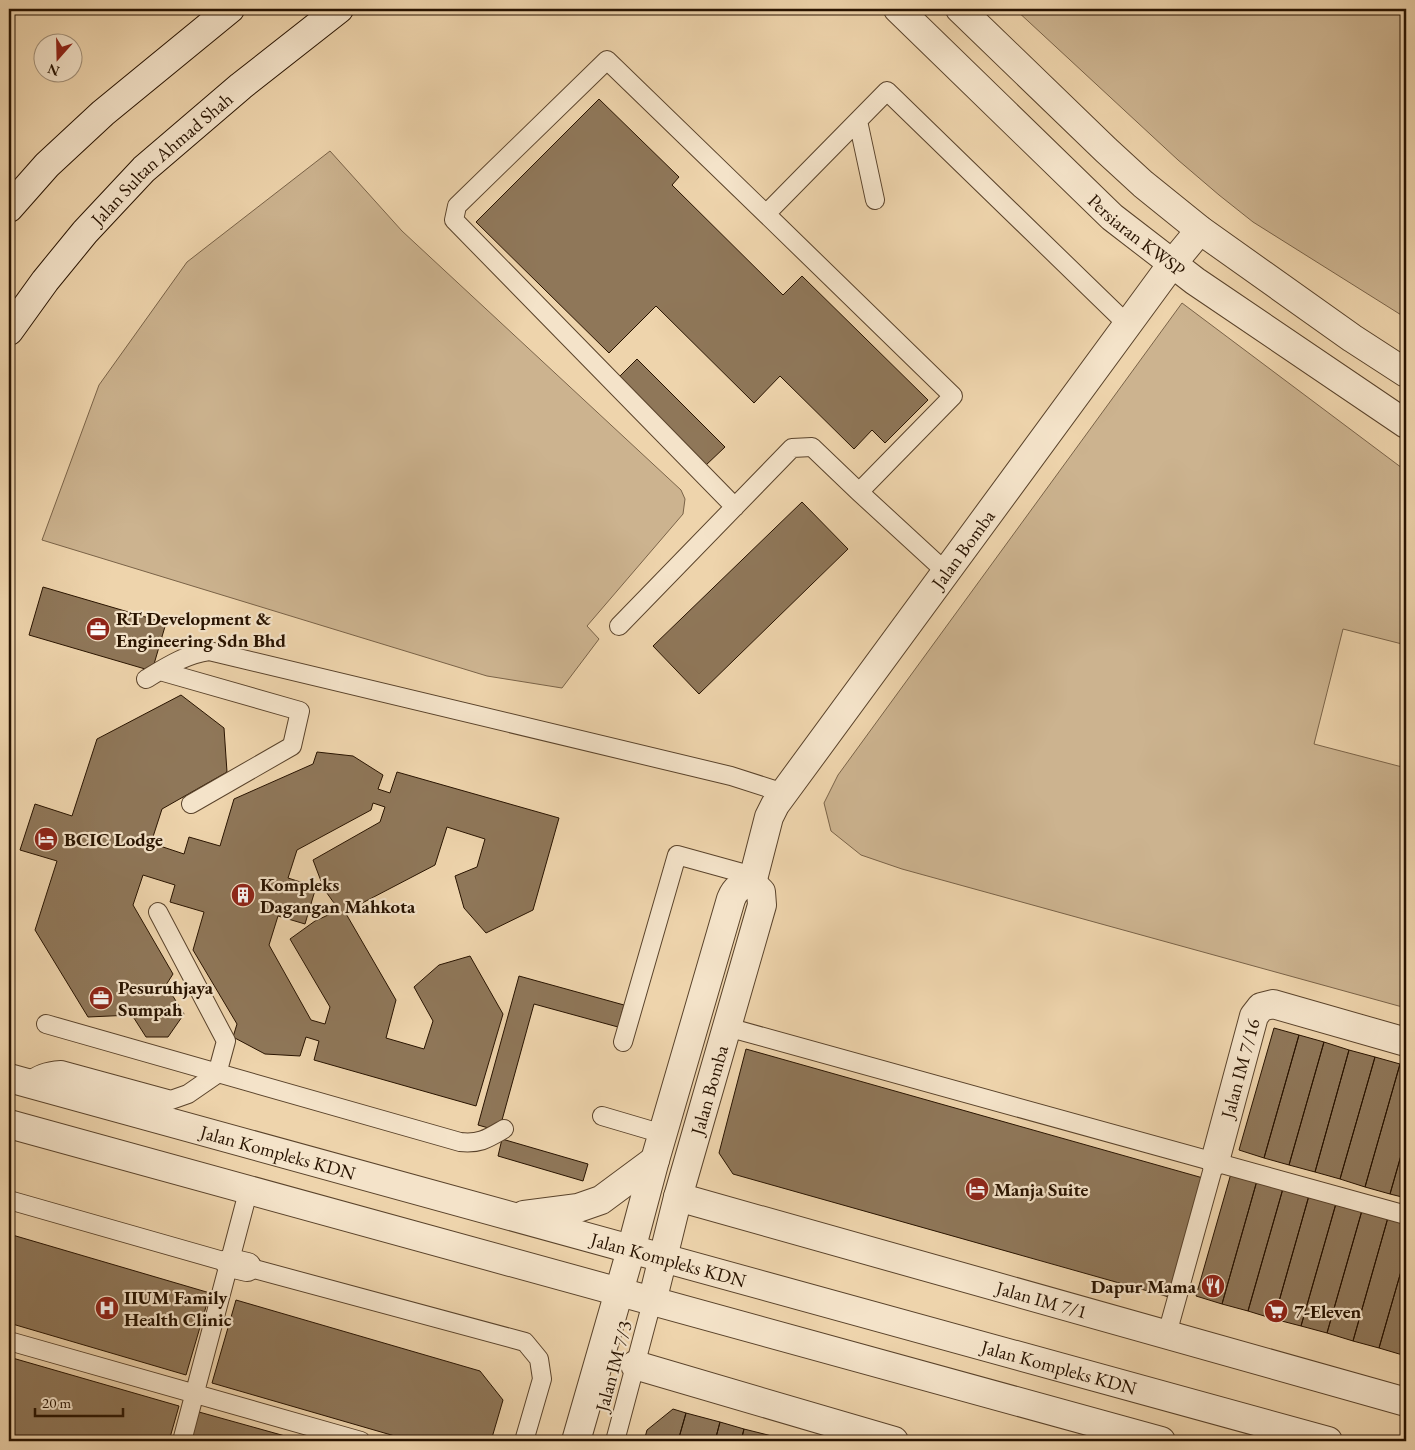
<svg xmlns="http://www.w3.org/2000/svg" width="1415" height="1450" viewBox="0 0 1415 1450" font-family="'EB Garamond',serif">
	<rect width="100%" height="100%" fill="#eed4ac"/>
	<filter id="stains"><feTurbulence type="fractalNoise" baseFrequency=".004" numOctaves="4"/><feColorMatrix values="0 0 0 0 .2 0 0 0 0 .09 0 0 0 0 .02 0 0 0 .5 -.17"/></filter>
	<radialGradient id="worn" r=".72"><stop offset=".6" stop-color="#630" stop-opacity="0"/><stop offset="1" stop-color="#630" stop-opacity=".3"/></radialGradient>
	<path fill="#ccb38f" stroke="#7a6348" d="M1015,9H1406V318L1253,222L1219,195L1178,160Z
		M330,151L402,231L681,490L685,499L683,514L587,626L599,639L562,688L487,676L42,540L99,385L187,262Z
		M1182,303L1406,471V645L1343,629L1314,744L1406,768V1008L902,869L861,855L831,831L824,803L838,775Z"/>
	<path fill="#8f7759" stroke="#281300" fill-rule="evenodd" d="M599,99L679,177L672,185L783,295L802,276L928,400L885,443L872,430L854,449L780,376L754,403L656,306L609,353L476,222Z
		M637,359L725,447L705,466L617,379Z
		M802,502L848,549L699,694L653,646Z
		M43,587L166,623L152,671L29,635Z
		M181,695L224,728L227,772L162,809L151,843L184,854L189,837L220,846L234,799L313,764L317,752L353,756L383,775L378,789L390,793L397,772L559,818L533,910L486,933L464,908L455,876L477,867L485,839L447,827L435,865L345,912L396,1000L386,1038L424,1049L433,1021L414,987L439,965L470,956L503,1014L476,1106L314,1060L319,1041L306,1037L300,1056L265,1054L233,1037L237,1024L193,950L204,912L170,902L175,885L143,875L133,905L173,974L166,985L184,1014L168,1037H146L132,1015L88,1017L35,930L57,861L20,850L35,804L72,816L97,739ZM373,803L385,807L380,822L313,860L324,889L339,910L315,921L290,939L330,1007L325,1024L311,1020L269,945L278,916L305,924L316,887L288,878L297,850L371,810Z
		M519,976L624,1005L618,1027L534,1004L499,1131L478,1125Z
		M1274,1028L1299,1035L1264,1158L1239,1150Z
		M1299,1035L1324,1042L1289,1165L1264,1158Z
		M1324,1042L1349,1050L1315,1172L1289,1165Z
		M746,1049L1203,1178L1169,1297L733,1174L719,1153Z
		M1349,1050L1375,1057L1340,1179L1315,1172Z
		M1375,1057L1400,1064L1365,1187L1340,1179Z
		M1400,1064L1406,1066V1138L1390,1194L1365,1187Z
		M1406,1138V1198L1390,1194Z
		M502,1139L588,1164L583,1181L498,1156Z
		M1232,1170L1258,1177L1222,1304L1196,1296Z
		M1258,1177L1284,1185L1248,1311L1222,1304Z
		M1284,1185L1310,1192L1274,1319L1248,1311Z
		M1310,1192L1337,1200L1301,1326L1274,1319Z
		M1337,1200L1363,1207L1327,1333L1301,1326Z
		M1363,1207L1389,1214L1353,1341L1327,1333Z
		M1389,1214L1406,1220V1254L1379,1348L1353,1341Z
		M9,1234L210,1293L186,1375L9,1323Z
		M1406,1254V1356L1379,1348Z
		M236,1300L480,1371L503,1400L491,1441H412L212,1383Z
		M9,1357L179,1406L169,1441H9Z
		M673,1409L686,1413L678,1441H644L647,1430Z
		M199,1412L303,1441H190Z
		M686,1413L720,1422L715,1441H678Z
		M720,1422L744,1429L741,1441H715Z
		M744,1429L768,1435L766,1441H741Z
		M768,1435L790,1441H766Z"/>
	<g fill="none" stroke-linecap="round" stroke-linejoin="round">
		<g stroke="#5a432b" stroke-width="20">
			<path id="service" d="M858,121L875,200
				M859,492L953,396L766,214L887,91L1128,325
				M735,507L454,220L457,206L607,60L766,214
				M619,626L792,448L812,447L859,492L946,572
				M160,671L300,711L292,746L191,804
				M146,679C166,667 186,654 209,651L731,776L784,793
				M46,1024L460,1142C480,1144 487,1139 504,1129
				M727,1027L1406,1215
				M623,1042L677,855L753,876
				M26,1083C38,1074 46,1071 61,1070L171,1100L188,1094L217,1074L226,1041L158,912
				M602,1116L663,1134
				M9,1200L230,1263
				M247,1267L525,1342L539,1359L542,1379L524,1441
				M1167,1334L1215,1161
				M9,1341L361,1441
				M182,1441L248,1192
				M615,1441L652,1302"/>
		</g>
		<g stroke="#5a432b" stroke-width="30">
			<g id="minor">
				<path id="s1" d="M752,883L769,817L775,805L1172,264L1200,230"/>
				<path id="s2" d="M1215,1161L1254,1016L1261,1007L1273,1004L1406,1042"/>
				<path id="s3" d="M678,1197L1406,1402"/>
				<path d="M230,1263L247,1267"/>
				<path d="M635,1365L894,1441"/>
				<path d="M576,1441L631,1250L655,1160L731,899C735,889 741,884 752,883L761,892L762,905L678,1197L652,1302"/>
			</g>
		</g>
		<g stroke="#5a432b" stroke-width="30">
			<g id="tertiary">
				<path id="s4" d="M898,9L1112,217L1195,281L1406,424"/>
				<path d="M960,9L1106,150L1143,184L1200,230L1352,338L1406,373"/>
				<path id="s5" d="M9,1078L1328,1441"/>
				<path d="M9,1124C392,1233 777,1335 1161,1441"/>
				<path d="M524,1215L578,1208L601,1200L655,1160"/>
			</g>
		</g>
		<g stroke="#281300" stroke-width="30">
			<g id="secondary">
				<path d="M9,208L47,165L103,113L230,9"/>
				<path id="s6" d="M9,331L45,281L85,232L144,169L241,86L339,9"/>
			</g>
		</g>
		<use href="#service" stroke="#f4e3c9" stroke-width="18"/>
		<use href="#minor" stroke="#f4e3c9" stroke-width="28"/>
		<use href="#tertiary" stroke="#f4e3c9" stroke-width="28"/>
		<use href="#secondary" stroke="#f4e3c9" stroke-width="28"/>
	</g>
	<defs>
		<g id="office-disc" transform="scale(1.25)"><circle r="9.5" fill="#8f2418" stroke="#f4e3c9"/><path d="M-6-3h4V-5.5h4V-3h4V5H-6ZM-1-4.5V-3h2v-1.5ZM-6 0V1H6V0Z" fill="#fff"/></g>
		<g id="hotel-disc" transform="scale(1.25)"><circle r="9.5" fill="#8f2418" stroke="#f4e3c9"/><path d="M-6-4.5h1.5V1H6V5H4.5V3h-9V5H-6ZM-4 0a1.8 1.8 0 1 1 3.6 0ZM.5 0V-2.5h3Q6-2.5 6 0Z" fill="#fff"/></g>
		<g id="building-disc" transform="scale(1.25)"><circle r="9.5" fill="#8f2418" stroke="#f4e3c9"/><path d="M-4-6H4V6H1V3H-1V6H-4ZM-2.5-4.3h1.7v1.8h-1.7ZM.8-4.3h1.7v1.8H.8ZM-2.5-1h1.7V.8h-1.7ZM.8-1h1.7V.8H.8Z" fill="#fff"/></g>
		<g id="restaurant-disc" transform="scale(1.25)"><circle r="9.5" fill="#8f2418" stroke="#f4e3c9"/><path d="M-5-6h1v4h1v-4h1v4h1v-4h1v5L-1.5 .5V6h-2V.5L-5-1ZM5-6V6H3V1.5H1.5Q1.5-4 5-6Z" fill="#fff"/></g>
		<g id="hospital-disc" transform="scale(1.25)"><circle r="9.5" fill="#8f2418" stroke="#f4e3c9"/><path d="M-5-5h3v3.5h4V-5h3V5h-3V1.5h-4V5h-3Z" fill="#fff"/></g>
		<g id="supermarket-disc" transform="scale(1.25)"><circle r="9.5" fill="#8f2418" stroke="#f4e3c9"/><path d="M-6-5.5h2.5l.6 2H6L4.5 2H-2.5L-4.4-4H-6ZM-1.5 3.2a1.3 1.3 0 1 0 .1 0ZM3 3.2a1.3 1.3 0 1 0 .1 0Z" fill="#fff"/></g>
	</defs>
	<g fill-rule="evenodd">
		<use href="#office-disc" x="98" y="629"/>
		<use href="#hotel-disc" x="46" y="839"/>
		<use href="#building-disc" x="243" y="895"/>
		<use href="#office-disc" x="101" y="998"/>
		<use href="#hotel-disc" x="977" y="1189"/>
		<use href="#restaurant-disc" x="1213" y="1286"/>
		<use href="#hospital-disc" x="107" y="1308"/>
		<use href="#supermarket-disc" x="1276" y="1311"/>
	</g>
	<g text-anchor="middle" stroke-width="4.5" stroke-linejoin="round" paint-order="stroke">
		<g font-size="19" fill="#281300" stroke="#f4e3c9">
			<text dy="7" stroke="none"><textPath href="#s6" startOffset="231">Jalan Sultan Ahmad Shah</textPath></text>
			<text dy="7" stroke="none"><textPath href="#s4" startOffset="329">Persiaran KWSP</textPath></text>
			<text dy="7" stroke="none"><textPath href="#s1" startOffset="399">Jalan Bomba</textPath></text>
			<text dy="7" stroke="none"><textPath href="#s2" startOffset="96">Jalan IM 7/16</textPath></text>
			<text transform="translate(709 1090) rotate(-74)" y="7">Jalan Bomba</text>
			<text dy="7" stroke="none"><textPath href="#s5" startOffset="279">Jalan Kompleks KDN</textPath></text>
			<text dy="7" stroke="none"><textPath href="#s5" startOffset="684">Jalan Kompleks KDN</textPath></text>
			<text dy="7" stroke="none"><textPath href="#s3" startOffset="378">Jalan IM 7/1</textPath></text>
			<text transform="translate(613 1366) rotate(-75)" y="7">Jalan IM 7/3</text>
			<text dy="7" stroke="none"><textPath href="#s5" startOffset="1089">Jalan Kompleks KDN</textPath></text>
		</g>
		<g font-size="19" font-weight="bold" fill="#281300" stroke="#f4e3c9" text-anchor="start">
			<text x="116" y="625">RT Development &amp;<tspan x="116" dy="22">Engineering Sdn Bhd</tspan></text>
			<text x="64" y="846">BCIC Lodge</text>
			<text x="260" y="891">Kompleks<tspan x="260" dy="22">Dagangan Mahkota</tspan></text>
			<text x="118" y="994">Pesuruhjaya<tspan x="118" dy="22">Sumpah</tspan></text>
			<text x="994" y="1196">Manja Suite</text>
			<text x="1196" y="1293" text-anchor="end">Dapur Mama</text>
			<text x="124" y="1304">IIUM Family<tspan x="124" dy="22">Health Clinic</tspan></text>
			<text x="1294" y="1318">7-Eleven</text>
		</g>
	</g>
	<rect width="1415" height="1450" fill="none" stroke="#eed4ac" stroke-width="30"/>
	<rect x="10" y="10" width="1395" height="1430" fill="none" stroke="#281300" stroke-width="2.5"/>
	<rect x="15" y="15" width="1385" height="1420" fill="none" stroke="#281300"/>
	<g transform="translate(58 58) rotate(200)"><circle r="24" fill="#f4e3c9" stroke="#a29079"/>
	<path d="M0-4L9 19L0 12L-9 19Z" fill="#8f2418"/>
	<text y="-8" font-size="14" font-weight="bold" text-anchor="middle" fill="#281300">N</text>
	</g>
	<path d="M35 1408v8h88v-8" fill="none" stroke="#281300" stroke-width="2.5"/>
	<text x="42" y="1408" font-size="15" fill="#281300" stroke="#f4e3c9" stroke-width="4" paint-order="stroke">20 m</text>
	<rect width="100%" height="100%" filter="url(#stains)"/>
	<rect width="100%" height="100%" fill="url(#worn)"/>
</svg>
